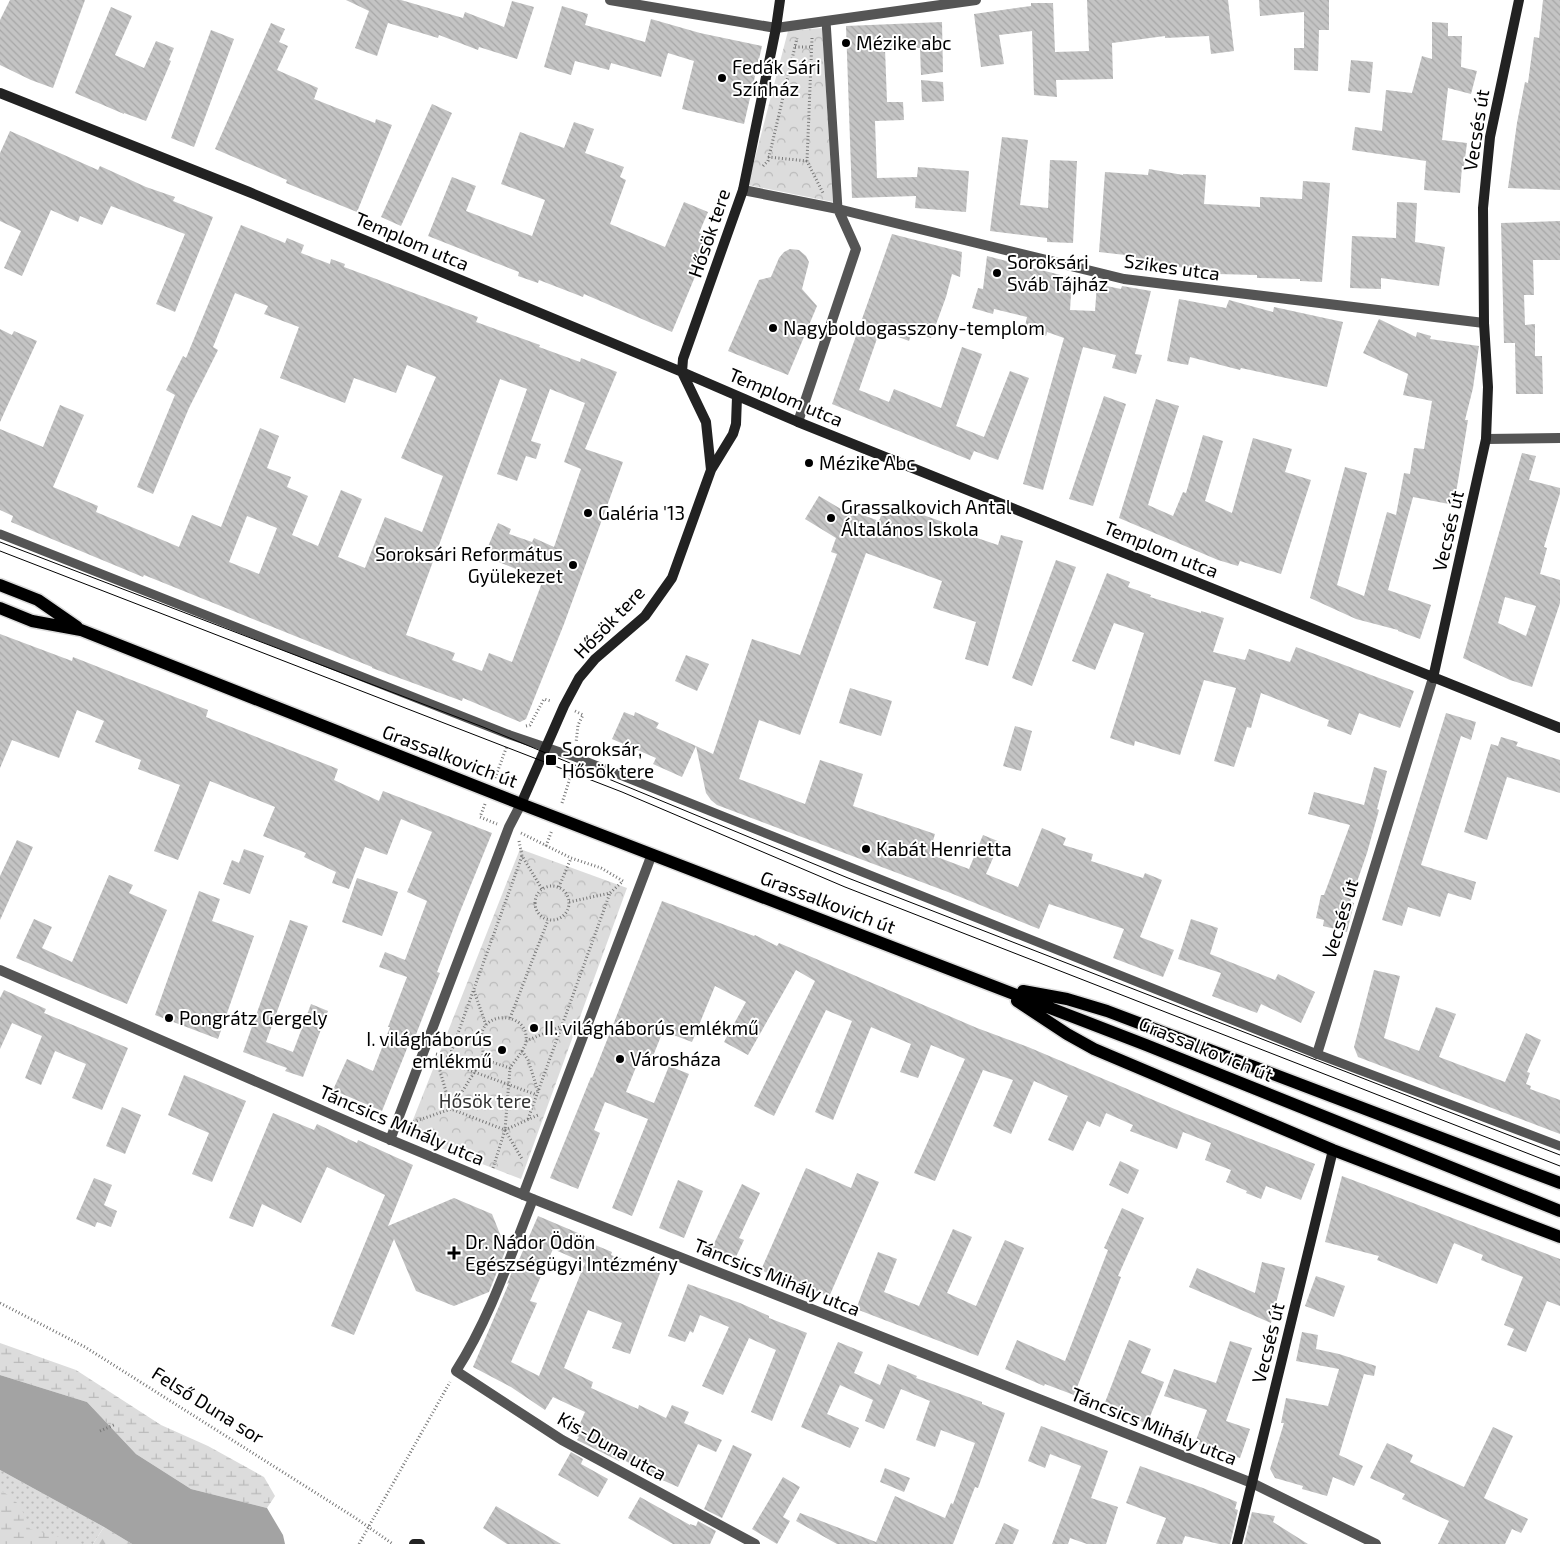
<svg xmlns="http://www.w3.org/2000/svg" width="1560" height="1544" viewBox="0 0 1560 1544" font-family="'Exo 2',sans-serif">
	<defs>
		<pattern id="grass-dots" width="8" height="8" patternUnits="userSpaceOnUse" patternTransform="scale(1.25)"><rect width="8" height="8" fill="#dcdcdc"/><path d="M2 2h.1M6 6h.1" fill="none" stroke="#bbb" stroke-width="1.8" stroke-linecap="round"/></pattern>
		<pattern id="forest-firs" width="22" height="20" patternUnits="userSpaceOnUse" patternTransform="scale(1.25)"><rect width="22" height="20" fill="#dcdcdc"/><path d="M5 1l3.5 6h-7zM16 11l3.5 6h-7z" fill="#bbb"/></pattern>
		<pattern id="wetland-marsh" width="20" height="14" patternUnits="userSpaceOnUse" patternTransform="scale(1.25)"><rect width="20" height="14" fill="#dcdcdc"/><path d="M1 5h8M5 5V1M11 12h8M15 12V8" fill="none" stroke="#bbb"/></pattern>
		<pattern id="park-crowns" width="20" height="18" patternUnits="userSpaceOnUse" patternTransform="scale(1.25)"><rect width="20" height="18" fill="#dcdcdc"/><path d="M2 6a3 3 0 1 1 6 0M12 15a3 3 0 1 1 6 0" fill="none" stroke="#bbb"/></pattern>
		<pattern id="building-back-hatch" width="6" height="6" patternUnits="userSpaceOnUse" patternTransform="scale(1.25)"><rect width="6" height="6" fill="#c4c4c4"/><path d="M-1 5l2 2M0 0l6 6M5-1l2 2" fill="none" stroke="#a7a7a7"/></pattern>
	</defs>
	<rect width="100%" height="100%" fill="#fff"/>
	<path fill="url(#grass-dots)" d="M0,1470L104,1527L93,1544H0Z"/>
	<path fill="url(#forest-firs)" d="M104,1527L132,1544H93Z"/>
	<path fill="url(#wetland-marsh)" d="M0,1343L76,1370L161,1425L208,1446L264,1477L275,1496L267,1508L191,1489L136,1454L87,1402L0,1375Z
		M0,1490C20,1502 22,1508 30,1529L77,1542L78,1544H0Z"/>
	<path fill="url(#park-crowns)" d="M822,28L833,202L748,185L788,31Z
		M520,849L627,888L521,1179L407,1135Z"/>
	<path fill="#a3a3a3" d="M0,1375L87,1402L136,1454L191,1489L267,1508L283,1535L285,1544H132L104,1527L0,1470Z"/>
	<path fill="url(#building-back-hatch)" fill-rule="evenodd" d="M10,0H85L53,88L31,80L0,65V20Z
		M346,0H401L463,18L465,12L504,27L512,1L534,7L517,59L479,47L478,50L439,35L438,38L388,23L377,56L355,48L369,11Z
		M1087,0H1228L1234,51L1211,54L1209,36L1165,38V36L1112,43L1113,79L1056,80L1057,97L1034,95L1032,31L999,35L1004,64L981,67L974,14L1031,6V3H1053L1055,52L1089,51Z
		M1259,0H1329V30H1319L1318,71L1294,70V48H1304V12L1260,16Z
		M1543,0H1560V190L1508,188L1517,123L1525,82L1528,83L1534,37L1539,38Z
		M562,6L588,14L585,25L645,42L651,19L700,33L762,46L744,124L682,109L694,61L668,53L661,77L611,63L609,70L575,61L571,75L544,67Z
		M111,7L132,16L115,55L144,68L156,41L174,48L169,60L171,61L146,121L124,113V114L75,93Z
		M942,22L943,72L921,75L920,48L885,49L887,102H903L904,120L875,121L877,178L917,177L918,167L969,171L966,212L915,208L916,196L852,198L846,26Z
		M1432,22L1448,23V36H1462L1461,67L1477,71L1471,94L1448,88L1442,140L1467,143L1464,166H1462L1460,193L1424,190L1426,161L1352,150L1355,127L1382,131L1386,90L1412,93L1422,56L1432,59Z
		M271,23L285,29L279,42L288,46L277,70L318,88L314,99L375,123L376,119L392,125L357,212L286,183L287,180L215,149Z
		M211,30L234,39L194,147L171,138Z
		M1351,60L1373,62L1370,93L1348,91Z
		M921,80L943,82L944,101L922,102Z
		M432,104L452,113L401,226L381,217Z
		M574,122L594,129L585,153L624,167L620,177L626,180L610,224L665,247L684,202L708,212L699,233L711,238L672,332L584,294L583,297L539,280L538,283L518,276L519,272L428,236L452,177L476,186L466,211L532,236L545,200L501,184L520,132L564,148Z
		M10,131L98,170L100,166L146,187L175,197L173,201L213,217L175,312L156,304L185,234L111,206L102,225L80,216L78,222L51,210L22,276L4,268L21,231L0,221V153Z
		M1002,137L1028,140L1020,205L1048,208L1050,160L1077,161L1073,243L1047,242V238L990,231Z
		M1149,169L1183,175V174L1206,175L1204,204L1260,207V197L1302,199L1303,181L1330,183L1322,282L1300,281V279L1257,278V275L1217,274L1218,270L1176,267L1133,258L1134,256L1099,252L1105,172L1148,175Z
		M1397,202L1417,203L1415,242L1445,247L1439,286L1381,278V289L1350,288L1352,236L1396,238Z
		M1560,221V260H1533L1534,295H1524L1525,325L1535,324V356H1542L1543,394H1516L1515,343H1504L1501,223Z
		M241,225L285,243L287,238L304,245L301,253L330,264L331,259L345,264L344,267L478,317L476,322L540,345L539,347L580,362L581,358L617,372L585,449L623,462L564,624L526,719L520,722L463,698L462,701L372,668V667L144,575L143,577L11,522L13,516L0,510V429L43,447L60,405L84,415L53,487L98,506L96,512L179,547L192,515L221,527L260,428L279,436L267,468L291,477L287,487L308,496L292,535L318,546L341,490L362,499L338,557L365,568L385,517L422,532L443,476L401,458L436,377L407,365L396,393L354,378L345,403L280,378L299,327L264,314L268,306L235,293L213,347L218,350L189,408L153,494L137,487L175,395L166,390L183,356L186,358ZM500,379L527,389L497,474L517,481L526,456L536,459L541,444L531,441L550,389L585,403L564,462L581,469L554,547L534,538L532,542L509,534L511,529L498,523L484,556L543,580L512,662L489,653L482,671L452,660L455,653L406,635ZM247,516L277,528L259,574L229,562Z
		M892,234L962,252L960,277L952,274L946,297L931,338L912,332L909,341L880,330L859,390L889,402L894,389L941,408L962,347L982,354L956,426L984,437L1010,371L1029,378L998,460L974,451L970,460L832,404Z
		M790,249L799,250L806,256L809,262L802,289L817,306L788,375L728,351L759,280L771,277L779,258L784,252Z
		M987,256L1072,278L1070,310L1095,311L1097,284L1121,289L1122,286L1151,291L1135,354L1142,355L1136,374L1112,368L1116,355L1083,347L1043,490L1023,484L1064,338L1047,332L1046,336L1024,331L1027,317L994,309L993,314L972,308L978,288L983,289Z
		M1179,299L1226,308L1229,300L1273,312L1274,307L1343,322L1327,387L1241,368L1240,370L1190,357L1188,365L1167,361Z
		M1379,319L1416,337L1417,332L1431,336L1430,339L1479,346L1473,388L1465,420H1468L1454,505L1413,497L1388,590L1431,605L1420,639L1398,631V630L1356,619L1310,598L1345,467L1367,473L1337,585L1364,596L1387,512L1396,515L1404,473L1410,474L1414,448L1424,449L1432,401L1403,395L1408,374L1363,353Z
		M0,329L12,335L14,331L37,341L0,422Z
		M1104,396L1126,404L1093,506L1069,499Z
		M1156,399L1179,406L1148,505L1173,516L1183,492L1186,493L1203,435L1223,441L1205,501L1232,513L1253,438L1292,449L1285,472L1311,480L1281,574L1240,561L1238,566L1218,560L1119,518Z
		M1522,453L1536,456L1529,480L1560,488V493L1544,547L1547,548L1540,574L1560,580V603L1532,687L1510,680L1463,658ZM1505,597L1536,606L1526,636L1498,623Z
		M819,496L851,515L852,511L879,521L886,502L960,528L959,532L998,545L1001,535L1023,541L988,666L965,659L976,622L933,608L942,581L866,553L800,735L759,720L739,779L805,804L820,760L863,774L853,806L935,834L929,854L969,869L983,835L1000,842L986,874L1018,887L1042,828L1066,838L1063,845L1093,854L1091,861L1143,878L1145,873L1162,880L1140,937L1174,950L1163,977L1113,958L1124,929L1049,904L1039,929L948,892L717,805L711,800L706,793L696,746L713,754L752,639L800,655L837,554L831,552L836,538L805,519Z
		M1056,560L1076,567L1032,686L1012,678Z
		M1107,573L1130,582L1128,587L1151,595L1150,597L1201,613V611L1224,618L1213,652L1245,660L1249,649L1290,662L1296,647L1414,691L1400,728L1359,713L1351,735L1327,726L1329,720L1261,693L1251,728L1247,727L1234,767L1214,761L1236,688L1204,680L1180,755L1135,741L1134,746L1110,738L1144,633L1114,623L1095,670L1072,661Z
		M0,634L72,661L73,657L208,710L206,717L338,769L334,780L379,801L383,791L492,833L459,914L437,972L440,973L415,1037L412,1036L382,1111L333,1090L347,1059L373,1071L390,1027H388L407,977L379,967L385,952L405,960L427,901L407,892L432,832L401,819L387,855L365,847L349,889L332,883L336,872L304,857L306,853L263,836L275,807L210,781L178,860L154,851L180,785L138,769L141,760L95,742L104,721L77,710L59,758L12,740L0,768Z
		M686,655L709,664L697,691L675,681Z
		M850,688L892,701L881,736L839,723Z
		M624,712L634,716L635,712L659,723L656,728L696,746L682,777L653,764L656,758L612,739Z
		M1446,713L1476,722L1471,740L1461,736L1421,865L1476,882L1471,900L1448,893L1440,917L1408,907L1402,926L1382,920Z
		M1015,726L1032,731L1021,771L1003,766Z
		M1501,737L1518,742L1516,746L1560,760V793L1507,777L1487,840L1464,832L1491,744L1498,746Z
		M1374,767L1387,771L1377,809L1379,810L1367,853L1350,902L1354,903L1347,932L1323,926L1324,920L1316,918L1321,895H1324L1350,825L1308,814L1314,792L1364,805Z
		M17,840L33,847L0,920V876Z
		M244,849L264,856L250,894L223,884L232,860L239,863Z
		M109,875L133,885L129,893L167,910L127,1004L16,958L34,919L52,927L42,948L72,962Z
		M357,878L398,892L382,936L342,922Z
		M199,891L220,899L212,921L254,936L218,1039L155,1015Z
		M662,901L754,936L755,935L777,946L779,943L977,1028L1028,1047L1184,1113L1315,1164L1301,1200L1266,1186L1261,1199L1246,1193L1247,1191L1226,1182L1231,1170L1205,1160L1211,1143L1183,1132L1177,1149L1130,1131L1133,1125L1106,1113L1100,1127L1087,1121L1073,1151L1048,1140L1068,1096L1034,1081L1011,1134L993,1126L1013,1080L983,1070L935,1181L914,1173L965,1059L931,1045L918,1078L900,1072L911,1044L871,1027L833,1120L815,1112L852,1021L826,1010L774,1116L754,1106L815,981L796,970L748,1055L724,1042L746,1002L715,986L692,1042L663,1031L651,1061L640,1057L626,1092L654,1103L669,1066L689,1074L632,1216L612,1208L648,1119L605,1102L594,1130L600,1133L578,1189L550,1178L591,1077L592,1078Z
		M1191,919L1218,928L1210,954L1275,980L1278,974L1315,992L1301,1023L1261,1004L1257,1013L1212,996L1221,973L1178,959Z
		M290,920L308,926L266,1042L293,1052L311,1004L328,1011L303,1077L285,1071L287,1068L243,1052Z
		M1374,970L1400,976L1384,1038L1419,1051L1436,1007L1456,1014L1439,1057L1505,1082L1526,1033L1541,1040L1527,1072L1530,1073L1526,1084L1531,1086L1530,1089L1560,1100V1134L1358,1057L1354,1047Z
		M4,990L46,1009L44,1013L128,1048L102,1110L72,1098L86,1064L55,1051L41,1085L25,1078L42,1036L12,1023L0,1049V998Z
		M184,1075L246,1101L212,1182L192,1174L209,1133L168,1115Z
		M122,1107L141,1115L125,1154L106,1146Z
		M273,1113L314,1130L317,1124L357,1143L358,1140L413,1165L388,1226L454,1198L492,1214L506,1249L489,1292L454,1306L416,1291L394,1239L354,1335L331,1326L385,1195L327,1167L301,1223L262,1204L253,1227L229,1218Z
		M1120,1161L1139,1170L1128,1194L1109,1185Z
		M806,1168L851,1188L857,1173L879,1182L829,1297L783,1276L781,1279L761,1270Z
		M1342,1176L1560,1259V1306L1547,1301L1526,1352L1507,1345L1514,1329L1504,1325L1523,1277L1481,1260L1483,1255L1454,1243L1437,1284L1377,1260L1379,1256L1325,1242Z
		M94,1178L112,1185L104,1205L117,1211L111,1227L97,1222L95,1227L76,1219Z
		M678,1180L703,1191L684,1238L659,1228Z
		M742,1184L760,1193L739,1238L744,1240L735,1259L712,1248Z
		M1122,1208L1144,1218L1118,1276L1121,1277L1074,1395L1045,1384L1044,1386L1005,1369L1017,1340L1065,1361L1108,1250L1104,1248Z
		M538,1216L585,1236L583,1240L612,1252L611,1255L660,1273L630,1354L612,1348L622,1323L588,1310L564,1368L593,1382L591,1388L638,1409L639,1405L666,1418L672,1405L689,1412L684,1423L722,1440L716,1452L698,1444L678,1487L649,1474L620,1458L619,1461L577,1440L579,1437L575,1435L585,1412L553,1397L545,1410L511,1387L473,1367L509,1283L507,1284L514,1267L515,1269ZM553,1249L585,1263L539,1376L511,1362L537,1303L530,1301Z
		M953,1229L972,1237L947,1293L976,1306L1005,1240L1024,1248L978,1356L856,1309L878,1252L897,1259L884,1292L919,1306Z
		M1262,1262L1285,1268L1271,1323L1189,1287L1197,1268L1255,1293Z
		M1316,1276L1345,1286L1334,1317L1305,1306Z
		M688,1284L740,1303L769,1316V1318L807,1333L772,1421L751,1412L776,1350L749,1338L723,1395L702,1386L729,1327L700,1315L693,1333L690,1331L685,1342L668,1336Z
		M1302,1332L1318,1335L1316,1349L1339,1354L1376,1366L1374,1376L1364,1374L1339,1455L1363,1466L1354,1486L1333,1477L1327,1496L1302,1489L1303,1486L1275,1478L1270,1469L1284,1423H1281L1286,1398L1328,1406L1339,1369L1296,1361Z
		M1129,1340L1151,1349L1141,1373L1164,1382L1147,1424L1104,1405Z
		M1230,1341L1252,1348L1226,1421L1250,1429L1240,1458L1195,1443L1207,1410L1164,1396L1174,1369L1216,1383Z
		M838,1342L863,1352L854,1373L880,1385L888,1364L917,1376L916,1378L982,1402V1404L1005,1413L978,1488L975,1487L953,1544H837L796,1521L800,1513L876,1542L895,1496L945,1518L951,1503L953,1504L975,1443L941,1430L935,1447L916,1440L930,1401L901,1389L884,1429L865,1421L873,1400L840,1385L827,1414L859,1428L850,1448L801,1427Z
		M1041,1426L1108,1451L1091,1498L1118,1507L1106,1544H1087L1070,1538L1068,1544H1052L1081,1466L1050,1454L1045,1468L1028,1461Z
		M1493,1427L1513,1436L1484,1498L1528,1519L1521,1533L1512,1529L1505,1544H1438L1449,1521L1402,1499L1405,1494L1370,1478L1387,1443L1413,1455L1410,1462L1464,1487Z
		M733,1445L752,1454L722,1518L704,1509Z
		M571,1452L583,1459L581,1464L608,1479L598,1497L558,1475Z
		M1140,1466L1203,1488L1237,1502L1235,1509L1238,1510L1230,1544H1219L1185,1536L1182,1544H1156L1166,1518L1126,1503Z
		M885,1468L910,1478L904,1492L880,1482Z
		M783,1477L800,1487L783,1517L790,1521L777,1544L752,1529Z
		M640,1497L690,1525V1524L696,1526L698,1521L716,1531L710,1544H673L628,1518Z
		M496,1506L561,1544H507L483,1528Z
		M1252,1512L1275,1516L1273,1522L1308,1544H1244Z
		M1004,1523L1019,1530L1013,1544H995Z"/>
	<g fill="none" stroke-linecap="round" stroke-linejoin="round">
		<g stroke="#dbdbdb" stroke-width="15">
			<path id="primary" d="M0,585L38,600L77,627
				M0,608L32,621L81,630L521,804L1146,1045L1560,1211
				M1023,991L1067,999L1107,1011L1560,1183
				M1017,1001L1067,1034L1094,1049L1333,1150L1560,1237"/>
		</g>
		<path stroke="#777" stroke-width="3" stroke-dasharray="1 2.5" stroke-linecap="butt" d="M812,38L807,161L823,193
			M795,47H812
			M768,157L807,161
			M763,166L768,161L797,38
			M575,711L583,715L578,725L576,743
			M526,726L530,725L544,699L551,701
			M495,778L507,746
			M562,803L573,769
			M485,804L480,817L497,824
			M521,833L571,858L601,868L623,881L610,893L569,902
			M519,841L522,856L542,889
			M546,846L552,830
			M535 903a17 17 0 1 1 34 0a17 17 0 1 1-34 0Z
			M559,887L571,858
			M474,991L486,1025
			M510,1018L548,920
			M526,1041L564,1025
			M522,1051L528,1060L538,1091
			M436,1054L453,1058L455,1065L537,1095
			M436,1057L451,1109
			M449,1058L522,856
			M451,1109C459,1097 466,1085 474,1073C476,1069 480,1064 482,1060C486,1049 477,1037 485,1026C498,1010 529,1018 526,1041C525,1050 515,1060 510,1068L482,1059
			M528,1119L610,893
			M410,1123L451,1109L505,1130L522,1159
			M505,1130L538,1115
			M493,1168L505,1130L510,1068
			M0,1303L85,1347L354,1517L393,1544
			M100,1431L116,1424
			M359,1544L450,1382"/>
		<path stroke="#555" stroke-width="9" d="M826,21L838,209
			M0,534L510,735L575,757L1317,1054L1560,1146"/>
		<path stroke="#555" stroke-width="10" d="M610,0L776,28L976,0
			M743,190L838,209L1124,279L1484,323
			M798,422L856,249L838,209
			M1486,439L1560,438
			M0,970L379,1135L533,1199L1252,1483L1376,1544
			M1317,1054L1433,678
			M390,1140L509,827L521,804
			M523,1195L652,854
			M533,1199C510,1257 490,1318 456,1371L562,1440L755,1544"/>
		<path stroke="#222" stroke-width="10" d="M0,93L249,192L682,372L798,422L1560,728
			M711,470L733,434L736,424L737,397
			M1433,678L1486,439L1488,387L1484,323L1483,208L1490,137L1519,0
			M521,804L564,706L579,678L595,659L645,616L672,578L711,470L706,422L682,372L683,359L743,190L776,28L780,0
			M414,1544H420
			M1237,1544L1333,1150"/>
		<use href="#primary" stroke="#000" stroke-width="12"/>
		<path stroke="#000" stroke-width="1" d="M0,542L483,727L848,878L1560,1155
			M0,551L622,792L845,887L1560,1166"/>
	</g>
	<g fill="#000" stroke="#fff" stroke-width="2">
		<circle cx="846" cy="43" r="5"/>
		<circle cx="722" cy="78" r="5"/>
		<circle cx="997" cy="273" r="5"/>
		<circle cx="773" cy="328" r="5"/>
		<circle cx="809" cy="463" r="5"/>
		<circle cx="588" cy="513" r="5"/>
		<circle cx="831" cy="518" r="5"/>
		<circle cx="573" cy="565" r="5"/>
		<rect x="545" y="754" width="12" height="12" rx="2.5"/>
		<circle cx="866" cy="849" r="5"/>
		<circle cx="169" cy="1018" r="5"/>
		<circle cx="534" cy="1028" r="5"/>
		<circle cx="502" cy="1050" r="5"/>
		<circle cx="620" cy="1059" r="5"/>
		<path d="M451.5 1245.5h5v5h5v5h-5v5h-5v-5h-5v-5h5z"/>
	</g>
	<g text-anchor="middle" stroke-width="4" stroke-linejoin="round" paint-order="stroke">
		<g font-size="19" fill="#000" stroke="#fff" text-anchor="start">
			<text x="856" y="50">Mézike abc</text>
			<text x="732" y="74">Fedák Sári<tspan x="732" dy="22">Színház</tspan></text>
			<text x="1007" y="269">Soroksári<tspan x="1007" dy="22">Sváb Tájház</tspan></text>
			<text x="783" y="335">Nagyboldogasszony-templom</text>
			<text x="819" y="470">Mézike Abc</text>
			<text x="841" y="514">Grassalkovich Antal<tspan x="841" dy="22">Általános Iskola</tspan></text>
			<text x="598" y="520">Galéria '13</text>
			<text x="563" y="561" text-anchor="end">Soroksári Református<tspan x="563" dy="22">Gyülekezet</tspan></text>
			<text x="562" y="756">Soroksár,<tspan x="562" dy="22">Hősök tere</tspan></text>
			<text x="876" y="856">Kabát Henrietta</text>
			<text x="179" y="1025">Pongrátz Gergely</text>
			<text x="544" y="1035">II. világháborús emlékmű</text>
			<text x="492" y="1046" text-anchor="end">I. világháborús<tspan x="492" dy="22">emlékmű</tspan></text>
			<text x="630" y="1066">Városháza</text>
			<text x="465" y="1249">Dr. Nádor Ödön<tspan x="465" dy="22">Egészségügyi Intézmény</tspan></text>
		</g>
		<g font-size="19" fill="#000" stroke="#fff">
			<text transform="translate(1476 130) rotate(-81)" y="7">Vecsés út</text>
			<text transform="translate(709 233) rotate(-71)" y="7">Hősök tere</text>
			<text transform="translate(412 241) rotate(23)" y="7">Templom utca</text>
			<text transform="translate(1172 267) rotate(8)" y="7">Szikes utca</text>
			<text transform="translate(786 397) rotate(23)" y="7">Templom utca</text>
			<text transform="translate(1448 531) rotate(-77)" y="7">Vecsés út</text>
			<text transform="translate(1161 549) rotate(22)" y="7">Templom utca</text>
			<text transform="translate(609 622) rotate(-46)" y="7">Hősök tere</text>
			<text transform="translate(450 756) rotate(21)" y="7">Grassalkovich út</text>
			<text transform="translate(828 902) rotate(21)" y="7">Grassalkovich út</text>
			<text transform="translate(1340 919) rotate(-73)" y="7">Vecsés út</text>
			<text transform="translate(1206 1049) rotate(22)" y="7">Grassalkovich út</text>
			<text transform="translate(402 1125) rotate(23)" y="7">Táncsics Mihály utca</text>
			<text transform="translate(777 1277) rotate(22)" y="7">Táncsics Mihály utca</text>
			<text transform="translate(1268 1343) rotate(-76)" y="7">Vecsés út</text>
			<text transform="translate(208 1405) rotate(32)" y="7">Felső Duna sor</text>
			<text transform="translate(1154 1426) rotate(22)" y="7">Táncsics Mihály utca</text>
			<text transform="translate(612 1446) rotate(29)" y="7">Kis-Duna utca</text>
		</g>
		<g font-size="19" fill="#333" stroke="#fff">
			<text x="485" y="1108">Hősök tere</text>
		</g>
	</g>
</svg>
